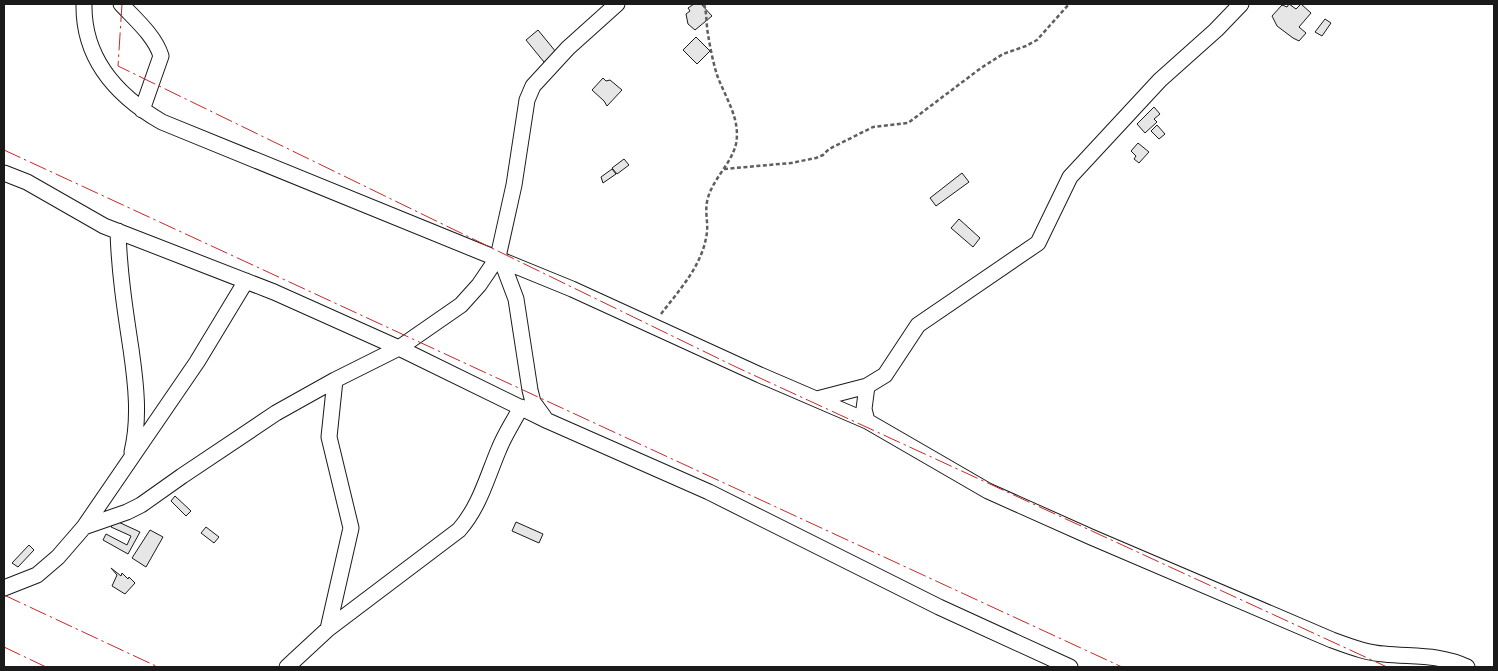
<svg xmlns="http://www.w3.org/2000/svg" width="1498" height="671" viewBox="0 0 1498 671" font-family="'Asap Condensed',sans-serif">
	<rect width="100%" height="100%" fill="#fff"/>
	<path fill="#e6e6e6" stroke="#1a1a1a" d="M694,4H701L712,16L695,30L688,24L686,14L690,11L688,8Z
		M1289,4L1296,9L1301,4L1311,13L1299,27L1306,33L1299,41L1293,38L1277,26L1272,16L1282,5L1287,7Z
		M1325,19L1331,23L1322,36L1315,32Z
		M538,30L556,52L544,62L526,40Z
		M696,37L710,51L697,64L683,50Z
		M603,78L606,81L610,80L622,90L607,106L604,101L592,90Z
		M1154,107L1160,114L1154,119L1157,122L1145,133L1137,124Z
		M1157,125L1165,134L1159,139L1151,131Z
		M1138,143L1149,152L1139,163L1134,159L1136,156L1131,151Z
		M624,159L629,165L617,174L612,168Z
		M612,169L616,174L603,183L601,177Z
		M962,173L969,182L936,206L930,198Z
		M959,219L980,238L973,247L951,228Z
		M175,496L191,511L186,516L171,501Z
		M114,520L140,532L128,554L103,540L106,534L127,545L131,536L111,527Z
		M516,522L543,534L539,543L512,531Z
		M206,527L219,537L214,543L201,533Z
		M150,530L163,537L146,567L132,558Z
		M29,545L34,550L18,567L12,563Z
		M111,568L121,576L122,573L128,579L129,577L135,583L125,594L112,586L117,575Z"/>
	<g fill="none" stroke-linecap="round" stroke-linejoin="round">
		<g stroke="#1a1a1a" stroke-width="17">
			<path id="minor" d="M84,4C83,59 117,96 162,122L572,289L760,375L867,421L988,491L1091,537L1332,640C1349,646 1366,653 1384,654C1413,657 1440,654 1467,667
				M121,4C135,19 155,36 161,56L142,110
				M4,173L27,182L104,226L274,292L399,348L548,421L709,492L939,607L1070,667
				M118,231C119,270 125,310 131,349C136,384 140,418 132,452
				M501,259L516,299L530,390L533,402L544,417
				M817,399L867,386
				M867,421L864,409L867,386L885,375L918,325L1038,243L1070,177L1160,80L1216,30L1241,4
				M84,527L127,512L141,505L182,476L276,413L335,380L399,348L461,305L479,285L498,257L514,185L527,100L533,86L568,48L617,4
				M4,588L37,575L58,557L84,527L197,362L246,281
				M328,629L351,528L329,437L335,380
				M287,667L328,629L459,530C480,506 487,477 499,449C505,434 514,421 521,407"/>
		</g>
		<path stroke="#5f5f5f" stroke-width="2.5" stroke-dasharray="4 2.5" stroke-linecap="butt" d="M724,169L791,163L816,158L823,155L829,149L873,127L908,123L981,68L1003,54L1026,46L1037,40L1069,4
			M661,314C680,289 703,265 707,232C708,222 705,212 707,202C711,180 731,165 736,144C741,119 725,97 717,75C713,62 710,47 708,34C706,24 707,13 704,4"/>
		<use href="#minor" stroke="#fff" stroke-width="15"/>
		<path stroke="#c62828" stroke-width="1" stroke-dasharray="18 4 2.5 4" stroke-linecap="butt" d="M122,4L118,66L736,367L1387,667
			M4,150L1122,667
			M4,595L158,667
			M4,647L46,667"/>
	</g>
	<rect width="1498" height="671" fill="none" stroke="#1a1a1a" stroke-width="10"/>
</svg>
